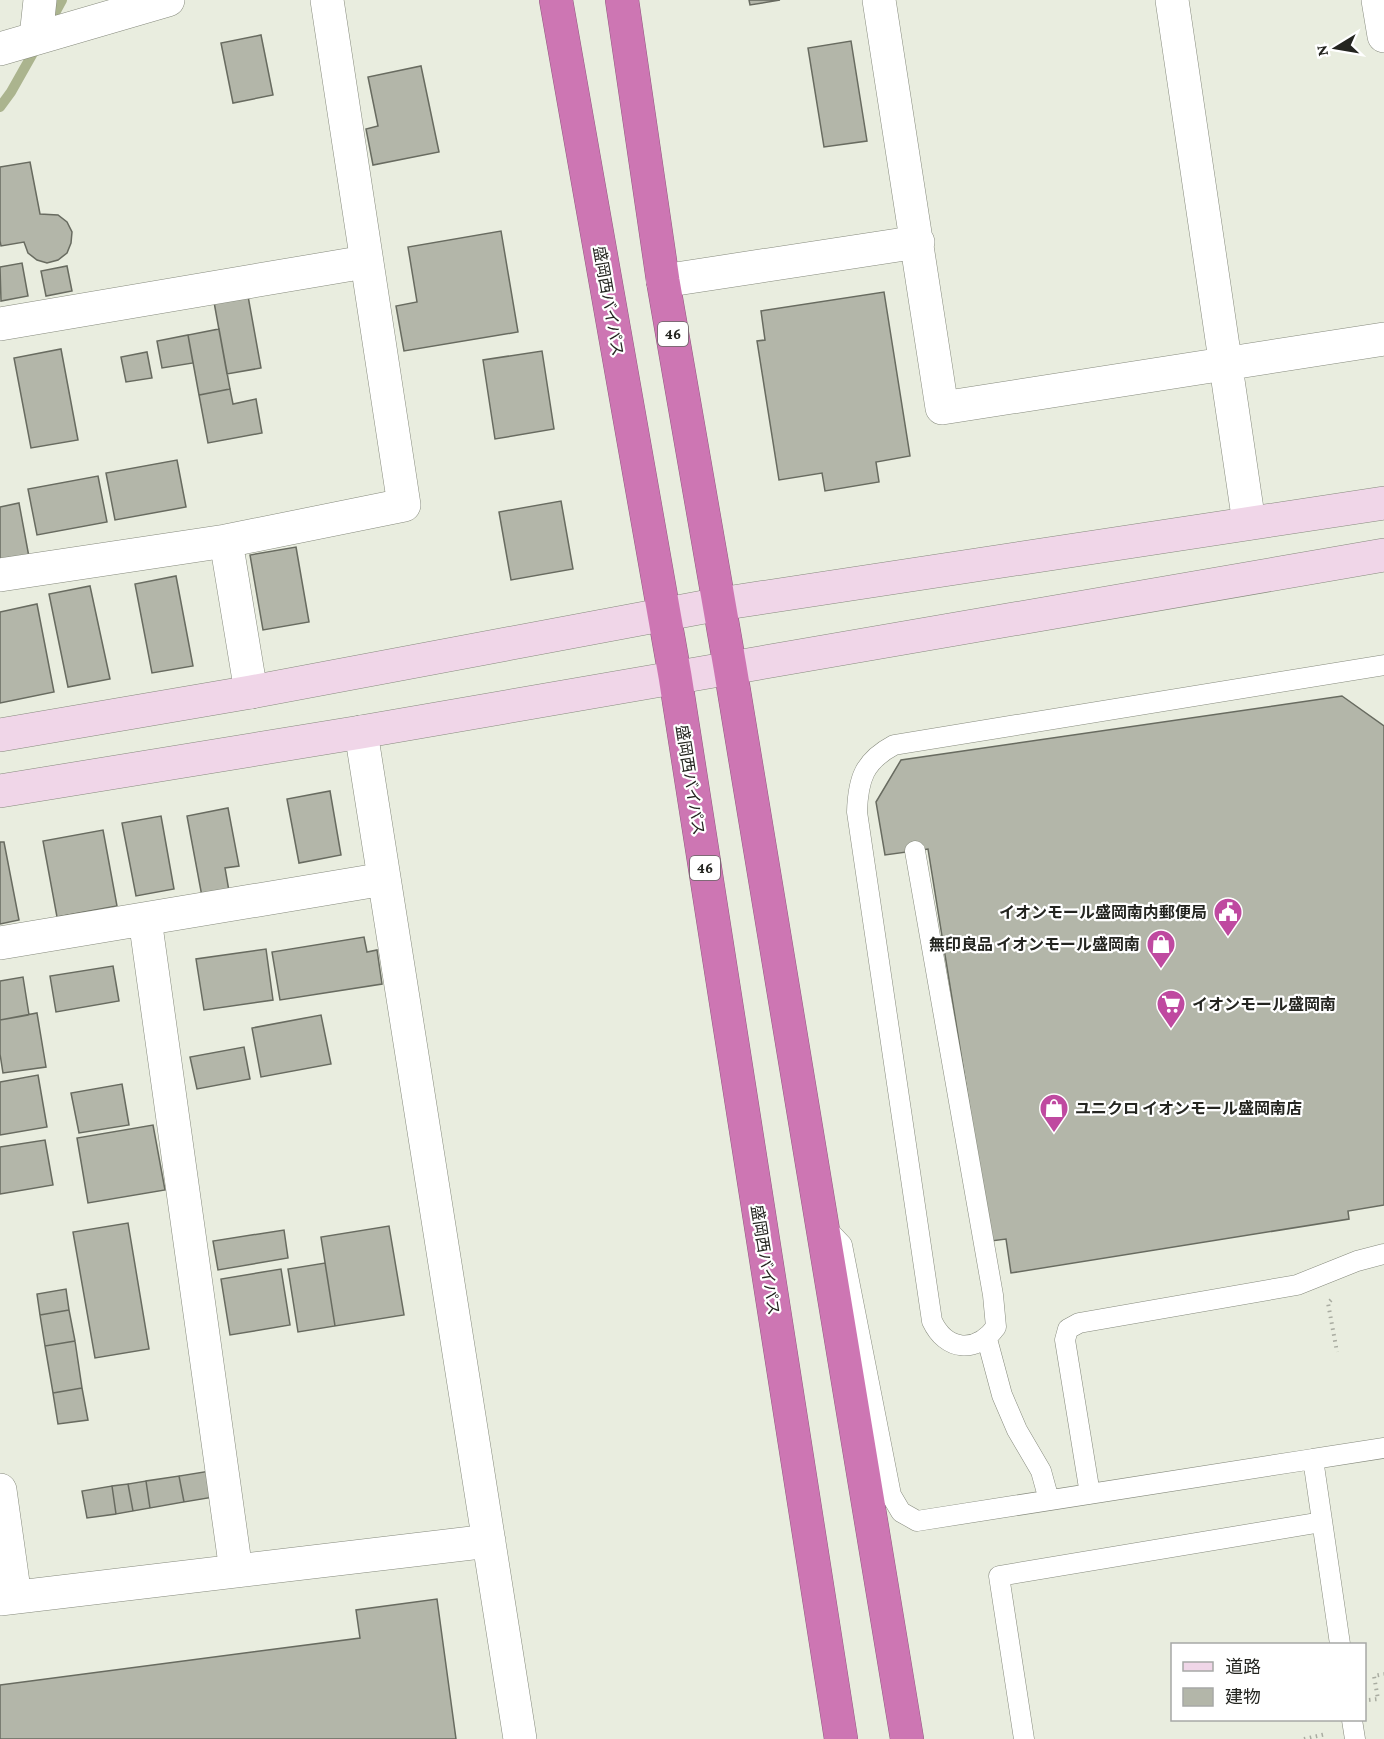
<svg xmlns="http://www.w3.org/2000/svg" width="1384" height="1739" viewBox="0 0 1384 1739" font-family="'Crimson Pro','Noto Sans JP',serif">
	<rect width="100%" height="100%" fill="#e9eddf"/>
	<g fill="none" stroke-linecap="round" stroke-linejoin="round">
		<path stroke="#abb48e" stroke-width="10" d="M49,24L62,0
			M0,107L11,92L37,46"/>
	</g>
	<path fill="#b3b6a9" stroke="#686b60" stroke-width="1.5" d="M749,0H780L750,5Z
		M261,35L273,95L233,103L221,43Z
		M851,41L867,141L824,147L808,48Z
		M421,66L439,152L373,165L366,129L378,126L368,77Z
		M30,162L40,214L58,215L67,222L72,232L71,243L67,253L58,260L47,263L37,260L28,253L24,242L1,246L0,241V167Z
		M501,231L518,332L404,351L396,306L417,302L408,247Z
		M22,263L28,296L1,301L0,267Z
		M67,266L72,291L46,296L41,271Z
		M884,292L910,456L876,462L879,482L825,491L822,473L779,480L757,341L765,340L761,311Z
		M248,296L261,368L227,374L214,302Z
		M219,329L230,389L199,395L188,335Z
		M188,335L193,363L162,368L157,341Z
		M61,349L78,440L31,448L14,358Z
		M542,351L554,429L495,439L483,360Z
		M147,352L152,378L126,382L121,357Z
		M230,389L233,404L256,399L262,433L208,443L199,395Z
		M177,460L186,507L115,520L106,473Z
		M98,476L107,522L37,535L28,489Z
		M561,501L573,569L511,580L499,512Z
		M19,503L29,557L0,562V507Z
		M296,547L309,622L263,630L250,555Z
		M176,576L193,666L152,673L135,584Z
		M90,586L110,679L68,687L49,594Z
		M37,604L54,692L0,703V612Z
		M1342,696L1384,726V1205L1348,1211L1349,1219L1011,1273L1006,1239L991,1241L928,849L885,855L876,802L901,760Z
		M330,791L341,855L299,863L287,799Z
		M228,808L239,866L225,868L230,897L203,902L187,816Z
		M161,816L174,889L136,896L122,823Z
		M103,830L117,906L57,917L43,841Z
		M0,842H4L19,920L0,924Z
		M364,937L367,952L377,950L382,984L280,1000L272,952Z
		M266,949L273,1000L204,1010L196,959Z
		M113,966L119,1001L56,1012L50,976Z
		M23,977L29,1015L0,1020V981Z
		M37,1013L46,1067L3,1073L0,1054V1020Z
		M321,1015L331,1064L261,1077L252,1028Z
		M244,1047L250,1079L197,1089L190,1057Z
		M38,1075L47,1127L0,1135V1082Z
		M122,1084L129,1125L79,1133L71,1093Z
		M153,1125L165,1190L88,1203L77,1138Z
		M45,1140L53,1185L0,1194V1147Z
		M128,1223L149,1349L95,1358L73,1232Z
		M389,1226L404,1315L335,1326L321,1237Z
		M284,1230L288,1258L218,1270L213,1241Z
		M325,1263L335,1326L298,1332L288,1269Z
		M281,1269L290,1325L230,1335L221,1279Z
		M66,1289L69,1310L40,1315L37,1294Z
		M69,1310L75,1341L45,1346L40,1315Z
		M75,1341L82,1388L53,1393L45,1346Z
		M82,1388L88,1420L58,1424L53,1393Z
		M210,1471L214,1497L184,1502L179,1476Z
		M179,1476L184,1502L150,1508L146,1481Z
		M146,1481L150,1508L133,1511L128,1484Z
		M128,1484L133,1511L116,1514L112,1486Z
		M112,1486L116,1514L87,1518L82,1491Z
		M437,1599L456,1739H0V1685L360,1638L356,1610Z"/>
	<g fill="none" stroke-linecap="round" stroke-linejoin="round">
		<g stroke="#868a7d" stroke-width="21">
			<path id="lane" d="M915,851L993,1295L996,1327C976,1354 946,1351 932,1321L857,812C858,779 864,761 894,745L1384,665
				M824,1226L842,1245L891,1495L901,1512L917,1521L1313,1459L1340,1644
				M987,1339L1002,1395L1017,1430L1041,1471L1049,1500
				M1313,1459L1384,1448
				M1090,1494L1065,1340L1068,1329L1079,1323L1297,1285L1357,1261L1384,1254
				M1352,1720L1355,1739
				M1024,1739L999,1576L1322,1522"/>
		</g>
		<g stroke="#868a7d" stroke-width="34">
			<path id="street" d="M879,0L942,408L1384,339
				M1172,0L1249,523
				M1378,0L1384,36
				M36,37L40,0
				M0,49L168,0
				M663,281L918,242
				M0,324L365,262
				M0,575L226,541
				M251,692L226,541L404,505L327,0
				M361,732L520,1739
				M145,919L236,1571
				M0,943L384,879
				M0,1490L15,1597
				M0,1599L489,1541"/>
		</g>
		<g stroke="#868a7d" stroke-width="34">
			<path id="secondary" d="M0,735L251,692L720,604L1384,503
				M0,791L361,732L1384,555"/>
		</g>
		<g stroke="#925a80" stroke-width="34">
			<path id="highway" d="M556,0L675,676L841,1739
				M622,0L663,281L730,667L907,1739"/>
		</g>
		<path stroke="#a9aca1" stroke-width="4" stroke-dasharray="1.5 4.5" stroke-linecap="butt" d="M1331,1300L1328,1303L1337,1352
			M1369,1700L1378,1699L1374,1676L1384,1674
			M1304,1739L1326,1734"/>
		<use href="#lane" stroke="#fff" stroke-width="20"/>
		<use href="#street" stroke="#fff" stroke-width="33"/>
		<use href="#secondary" stroke="#f0d6e8" stroke-width="33"/>
		<use href="#highway" stroke="#cd76b3" stroke-width="33"/>
	</g>
	<defs>
		<g id="civic-pin" transform="scale(1.5)"><path d="M0 17L-7.5 6A9.5 9.5 0 1 1 7.5 6Z" fill="#bf49a0" stroke="#fff"/><path d="M-.6-6.5H3V-4.5H.6V-3L4-1V1h2V6H-6V1h2V-1L-.6-3ZM-1.2 2.5V6h2.4V2.5Z" fill="#fff"/></g>
		<g id="shop-pin" transform="scale(1.5)"><path d="M0 17L-7.5 6A9.5 9.5 0 1 1 7.5 6Z" fill="#bf49a0" stroke="#fff"/><path d="M-5-2.5h2.3a2.7 3.5 0 0 1 5.4 0H5L5.5 6h-11ZM-1.5-2.5h3a1.5 2.3 0 0 0-3 0Z" fill="#fff"/></g>
		<g id="supermarket-pin" transform="scale(1.5)"><path d="M0 17L-7.5 6A9.5 9.5 0 1 1 7.5 6Z" fill="#bf49a0" stroke="#fff"/><path d="M-6-5.5h2.5l.6 2H6L4.5 2H-2.5L-4.4-4H-6ZM-1.5 3.2a1.3 1.3 0 1 0 .1 0ZM3 3.2a1.3 1.3 0 1 0 .1 0Z" fill="#fff"/></g>
	</defs>
	<g fill-rule="evenodd">
		<use href="#civic-pin" x="1228" y="912"/>
		<use href="#shop-pin" x="1161" y="944"/>
		<use href="#supermarket-pin" x="1171" y="1004"/>
		<use href="#shop-pin" x="1054" y="1108"/>
	</g>
	<g text-anchor="middle" stroke-width="4.5" stroke-linejoin="round" paint-order="stroke">
		<g fill="#fff" stroke="#666663" stroke-width="1.5">
			<rect x="658" y="322" width="30" height="24" rx="4.5"/>
			<rect x="690" y="856" width="30" height="24" rx="4.5"/>
		</g>
		<g font-size="15" font-weight="bold" fill="#242520">
			<text x="673" y="339">46</text>
			<text x="705" y="873">46</text>
		</g>
		<g font-size="16" fill="#242520" stroke="#fff">
			<text transform="translate(609 301) rotate(80)" y="6">盛岡西バイパス</text>
			<text transform="translate(691 780) rotate(81)" y="6">盛岡西バイパス</text>
			<text transform="translate(766 1260) rotate(81)" y="6">盛岡西バイパス</text>
		</g>
		<g font-size="16" font-weight="bold" fill="#242520" stroke="#fff" text-anchor="end">
			<text x="1207" y="918">イオンモール盛岡南内郵便局</text>
			<text x="1140" y="950">無印良品 イオンモール盛岡南</text>
			<text x="1192" y="1010" text-anchor="start">イオンモール盛岡南</text>
			<text x="1075" y="1114" text-anchor="start">ユニクロ イオンモール盛岡南店</text>
		</g>
	</g>
	<rect x="1171" y="1643" width="195" height="78" fill="#ffffff" stroke="#a7a8a6" stroke-width="1.5"/>
	<rect x="1183" y="1662" width="30" height="9" fill="#f0d6e8" stroke="#a7a8a6" stroke-width="1.5"/>
	<text x="1225" y="1673" font-size="18" fill="#242520">道路</text>
	<rect x="1183" y="1688" width="30" height="18" fill="#b3b6a9" stroke="#a7a8a6" stroke-width="1.5"/>
	<text x="1225" y="1703" font-size="18" fill="#242520">建物</text>
	<g transform="translate(1336 48) rotate(259)" stroke="#ffffff" stroke-width="4.5" paint-order="stroke">
	<path d="M0-4.5L10 22L0 15L-10 22Z" fill="#242520"/>
	<text y="-9" font-size="16" font-weight="bold" text-anchor="middle" fill="#242520">N</text>
	</g>
</svg>
